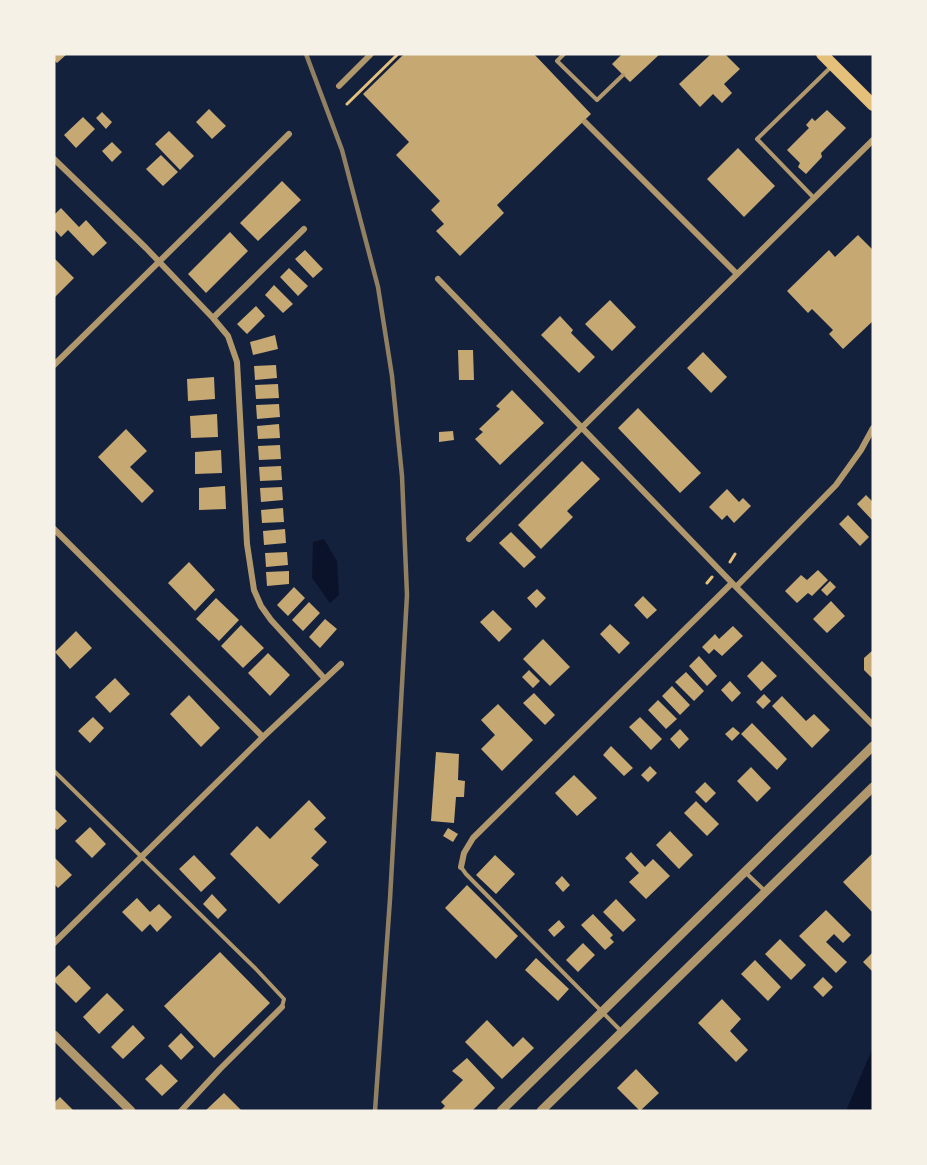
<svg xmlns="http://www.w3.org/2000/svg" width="927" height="1165" viewBox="0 0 927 1165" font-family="Cabin,sans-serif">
	<rect width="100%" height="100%" fill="#14213d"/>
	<path fill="#0b132b" d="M324,539L337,561L339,595L330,603L312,578L313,542Z
		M873,1047V1111H846Z"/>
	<path fill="#c6a872" d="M54,54H67L57,63L54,60Z
		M404,54H534L591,114L497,205L504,213L460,256L436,231L444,224L431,210L440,201L396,155L409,142L363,94Z
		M622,54H660L630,82L612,64Z
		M711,54H725L740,69L724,84L732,93L722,103L713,94L700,107L679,84Z
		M209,109L226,126L212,139L196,122Z
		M827,110L846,128L821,153L822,157L806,174L798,167L800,163L787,150L809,128L806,125L812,118L815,121Z
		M102,112L112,122L106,129L96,118Z
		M83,117L95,129L76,148L64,135Z
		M169,131L194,156L180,170L155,144Z
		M112,142L122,152L112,162L102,151Z
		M738,148L775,186L744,217L707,179Z
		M161,155L178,172L163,186L146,169Z
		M282,181L301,200L258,241L240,223Z
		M61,208L79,227L86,220L107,243L93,256L68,230L61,237L54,229V215Z
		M230,232L248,251L206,293L188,274Z
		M858,235L873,250V321L843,349L829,334L833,330L812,309L808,313L787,291L829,250L835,257Z
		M305,250L323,269L313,278L295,259Z
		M54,258L74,278L54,298Z
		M289,268L308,286L298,296L280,277Z
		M274,285L293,304L283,313L265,295Z
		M610,300L636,327L612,351L585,324Z
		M256,306L265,316L247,334L237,324Z
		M560,316L573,330L571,333L595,357L579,373L541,335Z
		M275,335L278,349L253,355L250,342Z
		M458,350H473L474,380H459Z
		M703,352L727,377L711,393L687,368Z
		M276,365L277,378L255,380L254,366Z
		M214,377L215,399L188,401L187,379Z
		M278,384L279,398L256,399L255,385Z
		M512,390L544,423L500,465L475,439L483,432L479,429L500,409L496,406Z
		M279,404L280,417L257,419L256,405Z
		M638,408L701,473L680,493L618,428Z
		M217,414L218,437L191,438L190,416Z
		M279,424L280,438L258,439L257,426Z
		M126,429L147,451L130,467L154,491L142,503L98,457Z
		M453,431L454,440L439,442V432Z
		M280,445L281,459L259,460L258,446Z
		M221,450L222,473L195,474V452Z
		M582,461L600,479L567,511L573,517L541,549L518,525Z
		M281,466L282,480L260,481L259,467Z
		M225,486L226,509L199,510V488Z
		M282,487L283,500L261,502L260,488Z
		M727,489L739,502L743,498L751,506L734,523L727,515L722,520L709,507Z
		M866,495L873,502V521L857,504Z
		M283,508L284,522L262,523L261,510Z
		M848,515L869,537L860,546L839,524Z
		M285,529L286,543L264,545L263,531Z
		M511,532L536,557L524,568L499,543Z
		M287,552L288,565L266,567L265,553Z
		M189,562L215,590L195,611L168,583Z
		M818,570L828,580L812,596L808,593L797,603L785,591L801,575L807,580Z
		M289,571V584L267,586L266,572Z
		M830,581L836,587L827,596L821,590Z
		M294,587L305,598L288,616L277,605Z
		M537,589L546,598L536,608L527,598Z
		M643,596L657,610L647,619L634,605Z
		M216,598L239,620L219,641L196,619Z
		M831,601L845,616L827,633L813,619Z
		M309,602L320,613L303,631L292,620Z
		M493,610L512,629L499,642L480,622Z
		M325,619L337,629L320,648L309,637Z
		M610,624L630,643L619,654L600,634Z
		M241,625L264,648L243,668L221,646Z
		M733,626L743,636L722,656L714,649L709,654L702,647L715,634L719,639Z
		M76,631L92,648L70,669L55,652Z
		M543,639L570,667L550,686L523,659Z
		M873,650V679L864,670V658Z
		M268,653L290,675L270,696L248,673Z
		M699,656L717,676L707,686L689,666Z
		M762,661L777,676L761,691L747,676Z
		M529,670L540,681L533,688L522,677Z
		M686,672L704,691L694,701L675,682Z
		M115,678L130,694L110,713L95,697Z
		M730,681L741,693L732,702L721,690Z
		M672,686L690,705L680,715L662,696Z
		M534,693L555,715L545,725L523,703Z
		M764,694L771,701L763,709L756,702Z
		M189,695L220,728L201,747L170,714Z
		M782,696L806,721L814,714L830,730L812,748L772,706Z
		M658,700L677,719L666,729L648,710Z
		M498,704L533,740L502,771L481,749L495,735L481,720Z
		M93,717L104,728L90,743L78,731Z
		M640,717L662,739L651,750L629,727Z
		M752,723L787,759L777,770L741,734Z
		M733,727L740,733L732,741L725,734Z
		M680,729L689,739L679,749L670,739Z
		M611,746L633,768L624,776L603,755Z
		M436,752L459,754L458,780L465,781L464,797H456L454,823L431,821Z
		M650,766L657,773L648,782L641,775Z
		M751,767L771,788L757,802L737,781Z
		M574,775L597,798L577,816L555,793Z
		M705,782L716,793L706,803L695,792Z
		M309,800L326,818L314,829L327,842L311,858L319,865L279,904L230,854L257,826L270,839Z
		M696,801L719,824L707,836L684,813Z
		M54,808L67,821L57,830L54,827Z
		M90,827L106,844L92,858L75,841Z
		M448,828L458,834L453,842L443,836Z
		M670,831L693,855L679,869L656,845Z
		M631,852L645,867L653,859L670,876L646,899L629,882L639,873L625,858Z
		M873,853V913L843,882Z
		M194,855L216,878L201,892L179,869Z
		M495,855L515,874L496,894L476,875Z
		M54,857L72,875L58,888L54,884Z
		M562,876L570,885L563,892L555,883Z
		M467,885L518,936L496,959L445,908Z
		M212,894L227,910L218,919L203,904Z
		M137,898L150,912L159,904L172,917L157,932L150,924L142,932L122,912Z
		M616,899L636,920L623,932L603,912Z
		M826,910L851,935L843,943L834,934L826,942L847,962L836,973L799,936Z
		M593,914L613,935L610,938L614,942L605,950L581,925Z
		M559,920L565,927L554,937L548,930Z
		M780,939L806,965L791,980L765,954Z
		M583,943L595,955L578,972L566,960Z
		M220,952L270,1003L214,1058L164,1006Z
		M873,952V972L863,962Z
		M536,958L569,989L558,1001L525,970Z
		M755,960L781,987L768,1001L741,974Z
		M69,965L91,988L76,1003L54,981V979Z
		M823,977L833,987L823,997L813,987Z
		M107,993L124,1010L99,1034L83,1017Z
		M722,999L741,1019L730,1031L748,1050L736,1062L698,1023Z
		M487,1020L513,1047L523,1037L534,1048L502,1079L465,1042Z
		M133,1025L145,1038L123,1059L111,1047Z
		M181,1033L194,1047L181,1060L168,1046Z
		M467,1058L495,1088L472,1111H440L445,1106L441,1102L463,1080L452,1071Z
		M161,1064L178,1081L162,1096L145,1079Z
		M636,1069L659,1093L640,1111L617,1088Z
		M224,1093L242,1111H205Z
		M60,1097L74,1111H54V1103Z"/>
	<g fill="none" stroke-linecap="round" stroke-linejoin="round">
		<path stroke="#e5c07b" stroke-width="3" d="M347,104L398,54
			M730,562L735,554
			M707,583L712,577"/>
		<path stroke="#b1986c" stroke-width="4" d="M564,54L557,61L597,100L623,75
			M814,198L757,139L831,67
			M54,771L255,968L284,999L282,1007
			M461,867L466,874L621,1031
			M746,873L765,891"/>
		<path stroke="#b1986c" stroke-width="6" d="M339,86L371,54
			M585,122L737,274
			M54,159L146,248L213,318L228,336L237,362L247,544L254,590L261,606L271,620L325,679
			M438,279L736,587L873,725
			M213,318L304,229
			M54,365L289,134
			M54,529L263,737
			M469,539L873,140
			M736,587L836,485L861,450L873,428
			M461,867L464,853L473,838L732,583
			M54,943L263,737L341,664
			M181,1111L220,1069L282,1007"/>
		<path stroke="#b1986c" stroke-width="9" d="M54,1035L131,1111
			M501,1111L873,746
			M541,1111L873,787"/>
		<path stroke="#e5c07b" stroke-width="12" d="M822,54L873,105"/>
		<path stroke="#918062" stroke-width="4.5" d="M306,54L342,150L378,287L392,376L402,476L407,595L390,899L375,1111"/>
	</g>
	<rect width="927" height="1165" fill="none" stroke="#f6f1e7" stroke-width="111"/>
</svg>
